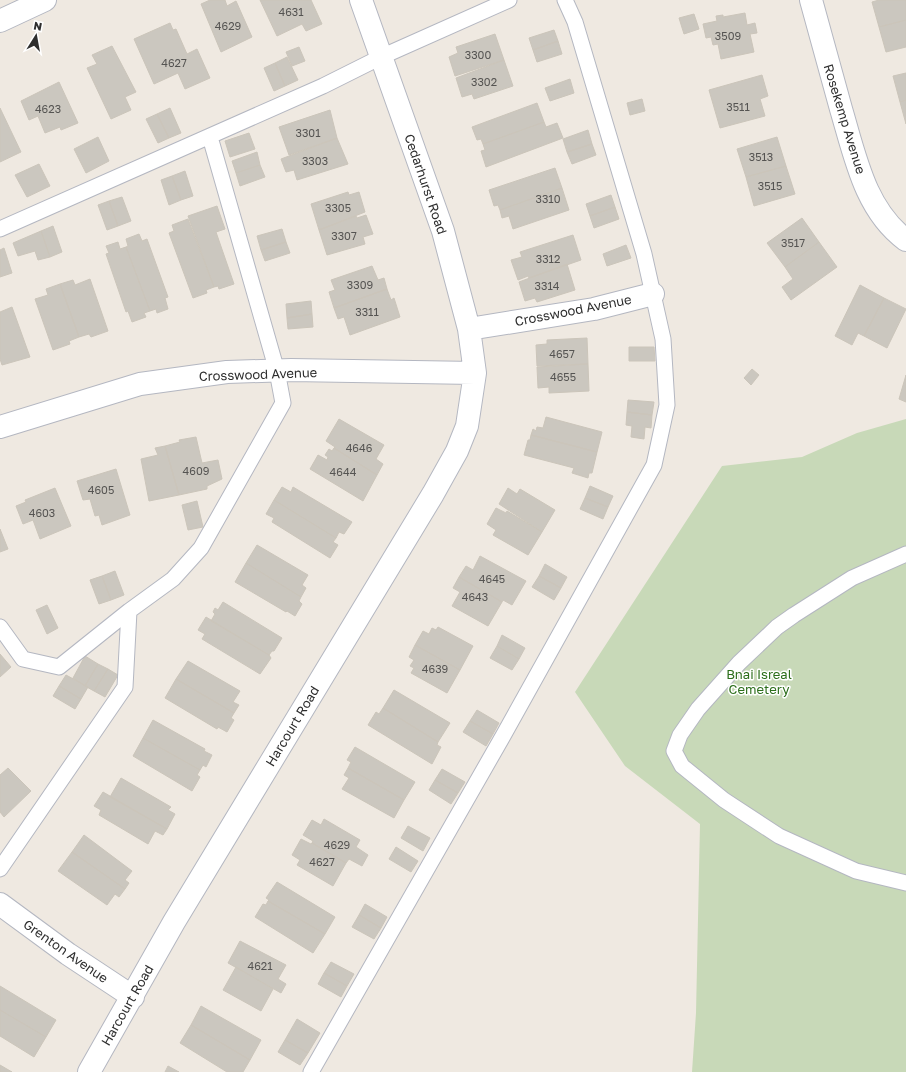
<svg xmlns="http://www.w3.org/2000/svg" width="906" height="1072" viewBox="0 0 906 1072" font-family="'Golos Text',sans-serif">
	<rect width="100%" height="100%" fill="#efe9e1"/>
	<path fill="#c8d9b8" d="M906,419V1072H692L696,1013L700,824L625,766L575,692L722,466L802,457L857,433Z"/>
	<path fill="#cbc7bf" stroke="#cbc5ba" d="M210,0H225L227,6L236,1L252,37L221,52L201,4Z
		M260,0H311L322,24L306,31L302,24L277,36Z
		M879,0H906V20L879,27L872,2Z
		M745,13L747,25L755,23L757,33L750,34L754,52L721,59L718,44L713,45L711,37L706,38L703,24L717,21L716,16L723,15V17Z
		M694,14L699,29L684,34L679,18Z
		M906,20V47L886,52L879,27Z
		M170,23L173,30L176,29L187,54L197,49L210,78L185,89L178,73L154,84L134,39Z
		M554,30L558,41L533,50L529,38Z
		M495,34L504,60L455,76L449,57L458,53L456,47Z
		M558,41L562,54L537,62L533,50Z
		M112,46L136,92L125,97L131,110L111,119L87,68L97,64L92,55Z
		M299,47L305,61L292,66L286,52Z
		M287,57L298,80L285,86L275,63Z
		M504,60L513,86L474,99L472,94L462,97L456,78Z
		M275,63L285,86L274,91L264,68Z
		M906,73V100L900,102L893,76Z
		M762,75L768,96L760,99L765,116L720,128L709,90Z
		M570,79L574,93L550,101L545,88Z
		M59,82L78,123L61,130L60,127L45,133L38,116L29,120L21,101Z
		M642,99L645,111L630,115L627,103Z
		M906,100V124L900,102Z
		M537,103L544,122L483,144L481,139L477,140L472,127Z
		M0,108L21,152L0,162Z
		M170,108L181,133L169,138L157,114Z
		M330,110L337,138L289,155L279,127Z
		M157,114L169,138L158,143L146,119Z
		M544,122L546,127L557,123L563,138L486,167L481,151L485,150L483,144Z
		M588,130L592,144L567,152L563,139Z
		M249,133L255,149L230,157L225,141Z
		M98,137L109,161L86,173L74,149Z
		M777,137L786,166L746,177L737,149Z
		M337,138L348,164L297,180L294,170L286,172L281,159Z
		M592,144L596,155L572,164L567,152Z
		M257,152L260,165L236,173L232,161Z
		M39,164L50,186L27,197L15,175Z
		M260,165L265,177L240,186L236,173Z
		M786,166L795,194L754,206L746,177Z
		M555,168L562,188L500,210L498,205L494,206L489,190Z
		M185,171L193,196L181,200L172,176Z
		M172,176L181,200L169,205L161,180Z
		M562,188L569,210L513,229L509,216L502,218L500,210Z
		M348,192L349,195L359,192L365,212L319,230L311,204Z
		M611,195L615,207L590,216L586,204Z
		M122,197L131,221L118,226L109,201Z
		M109,201L118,226L107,230L98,205Z
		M217,206L225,229L216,232L234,284L219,289L218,286L214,287L188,216Z
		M615,207L619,219L594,228L590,216Z
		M366,215L373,234L363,237L365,244L327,255L319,230L356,216L357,218Z
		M802,218L819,242L785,267L767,243Z
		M188,219L214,287L206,290L207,293L193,298L169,233L174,231L172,225Z
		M53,226L62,252L50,257L41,231Z
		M282,229L286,242L261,250L257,236Z
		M41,231L50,257L38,260L35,251L18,256L13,243Z
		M139,234L142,241L147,239L168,297L165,298L168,309L157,313L156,309L150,311L126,247L128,246L126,239Z
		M573,235L581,260L529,278L528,276L518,280L511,260L522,257L520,252Z
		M118,242L120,249L126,247L150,311L144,313L146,317L132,322L128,311L126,312L106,254L109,253L106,246Z
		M286,242L290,253L265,261L261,250Z
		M819,242L837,267L791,300L782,287L793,279L785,267Z
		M626,245L631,258L607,266L603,254Z
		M4,248L12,273L0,277V250Z
		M567,264L575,290L537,302L535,298L525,301L519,282Z
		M372,266L378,280L384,278L387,289L334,308L329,292L335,290L331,280Z
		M90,279L108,331L91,337L89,334L79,337L60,284L73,280L75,285Z
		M60,284L79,337L69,341L70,344L53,350L35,299L48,295L46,289Z
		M860,285L884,298L864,336L858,333L852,345L835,336Z
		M387,289L391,300L394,298L400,317L350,335L344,317L338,319L334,308Z
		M884,298L906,309L887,348L864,336Z
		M311,301L312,314L287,318L286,304Z
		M12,307L30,357L2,365L0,359V312Z
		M312,314L313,327L288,329L287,318Z
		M587,338L588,364L537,366L536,345L547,344V340Z
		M629,347H654L655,361H629Z
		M588,364L589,391L549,393V387L538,388L537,367Z
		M752,369L759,375L751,385L744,378Z
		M906,375V402L899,399Z
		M628,400L654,402L652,415L627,412Z
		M627,412L652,415L651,428L645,427L644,439L631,437L632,426L626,425Z
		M546,417L602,432L597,452L531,435L533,429L536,431L537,427L543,428Z
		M339,419L384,445L376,459L383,464L377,475L334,448L335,447L326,441Z
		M531,435L597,452L592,473H589L588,478L572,473L574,468L524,455L528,440H530Z
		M196,437L202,463L218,460L222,479L207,486V489L179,495L165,446L180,442L179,440Z
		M165,446L179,495L149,501L141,459L158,455L155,448Z
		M334,448L377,475L363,501L310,469L318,455L327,460L328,457L325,455L329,449L332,451Z
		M116,469L130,515L102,525L99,515L95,516L90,499L83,500L77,481Z
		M590,486L613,496L608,507L585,498Z
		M282,487L291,492L293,487L352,522L344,534L339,532L336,538L274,500Z
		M55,488L71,526L40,539L33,520L23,524L16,506L26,502L25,500Z
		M508,488L517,494L520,489L555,510L542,532L499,504Z
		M585,498L608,507L603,519L580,509Z
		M274,500L336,538L333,542L338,545L330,558L272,522L274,518L266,514Z
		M197,501L203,527L188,530L182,505Z
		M496,508L506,513L507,511L542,532L528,555L493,535L496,530L487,524Z
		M0,529L8,549L0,552Z
		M257,545L308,575L302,585L306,588L301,597L246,563Z
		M480,556L526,581L512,605L503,600L502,602L459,577L466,566L473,570Z
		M246,563L301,597L299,601L302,604L295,616L287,611L286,612L235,582Z
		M545,564L567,577L561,588L539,576Z
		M115,571L124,595L111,600L102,576Z
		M102,576L111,600L99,604L90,580Z
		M539,576L561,588L554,600L532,587Z
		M459,577L502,602L488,626L452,606L460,592L453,588Z
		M223,602L282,638L274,651H272L269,655L211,621L215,614L213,612L215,608L218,610Z
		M47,605L58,628L47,634L36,610Z
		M206,617L269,655L271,658L260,674L202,639L205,634L198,630Z
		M438,627L473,646L460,670L415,645L423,631L429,634L432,628L436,630Z
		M502,635L525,648L519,659L497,646Z
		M415,645L460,670L447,693L411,673L414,668L410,666L414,660L409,657Z
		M497,646L519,659L512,670L490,658Z
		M0,654L11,667L0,677Z
		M85,656L98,664L85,686L73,678Z
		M188,661L240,691L233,702L239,705L234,713L176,679Z
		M98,664L108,669L94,691L85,686Z
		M108,669L118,675L105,697L94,691Z
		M66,675L88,687L81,699L59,686Z
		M176,679L234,713L231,718L234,720L227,732L218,727L217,729L165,698Z
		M59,686L81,699L75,709L53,696Z
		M394,690L450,723L438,742L383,708Z
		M383,708L438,742L437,745L441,747L432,764L368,725L376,712L379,714Z
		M477,710L499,723L493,734L470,721Z
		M153,720L205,749L204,751L212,755L206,767L203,765L200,770L143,738Z
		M470,721L493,734L486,746L463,732Z
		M143,738L200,770L197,775L200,777L192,791L133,756Z
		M355,747L415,782L404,800L348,768L351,762L347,760Z
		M8,768L31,791L4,817L0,812V775Z
		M348,768L404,800L394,818L342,789L349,778L344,775Z
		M442,769L465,782L458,793L435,780Z
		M121,778L171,807L168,810L175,814L167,829L110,797Z
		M435,780L458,793L451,804L429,790Z
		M103,792L167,829L163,835L155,831L148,844L99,815L101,810L94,806Z
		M324,819L360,840L356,847L368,855L362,866L349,859L346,863L312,843L313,841L303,835L312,820L321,825Z
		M408,826L430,838L423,851L401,838Z
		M84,835L132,871L125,880L129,883L125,889L72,852Z
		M301,839L311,844L312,843L346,863L333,886L297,865L300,860L292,855Z
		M396,847L418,861L411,872L389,859Z
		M72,852L125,889L119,897L115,894L107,905L58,871Z
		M277,882L335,917L325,934L268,901L269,900L266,898Z
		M268,901L325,934L313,953L255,917L263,904L266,905Z
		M365,904L387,917L381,928L359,915Z
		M359,915L381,928L374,939L352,927Z
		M240,941L286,965L278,979L286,984L281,993L228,963Z
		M331,962L354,974L347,986L324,973Z
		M236,967L273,989L261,1011L223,990Z
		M324,973L347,986L341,997L318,984Z
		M0,986L56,1020L46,1037L0,1010Z
		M201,1006L261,1040L250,1060L191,1025Z
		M0,1010L46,1037L34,1057L0,1036Z
		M297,1019L320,1033L308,1053L285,1040Z
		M191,1025L250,1060L243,1072H227L180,1043Z
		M285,1040L308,1053L300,1065L278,1052Z
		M0,1065L12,1072H0Z
		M168,1066L179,1072H165Z"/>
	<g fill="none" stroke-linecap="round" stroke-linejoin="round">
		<g stroke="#b4b7c1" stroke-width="17">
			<path id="lane" d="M0,229L323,86L381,57L509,0
				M906,554L852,578L794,615L777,627L739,663L698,709L680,735L674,751L682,766L724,800L779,836L856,871L906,883
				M0,627L23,659L59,667L129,611L173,579L201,548L283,403L277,371L210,137
				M0,869L125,687L129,611
				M311,1072L503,736L654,465L667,405L663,339L644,254L575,22L565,0"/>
		</g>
		<g stroke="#b4b7c1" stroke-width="24">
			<path id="street" d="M811,0C821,36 831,73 841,109C855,156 865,210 906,240
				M469,329L594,309L653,294
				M0,427L140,384L227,372L291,370L475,373
				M0,904L68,954L133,997
				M89,1072L174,922L433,494L457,451L467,426L475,373L469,329L443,231L361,0"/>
		</g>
		<g stroke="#b4b7c1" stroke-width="24">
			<path id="secondary" d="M0,21L45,0"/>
		</g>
		<use href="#lane" stroke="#fff" stroke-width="15"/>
		<use href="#street" stroke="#fff" stroke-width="22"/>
		<use href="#secondary" stroke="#fff" stroke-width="22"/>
	</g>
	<g text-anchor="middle" stroke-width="3" stroke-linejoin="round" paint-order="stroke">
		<g font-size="11" fill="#555452">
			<text x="291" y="16">4631</text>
			<text x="228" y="30">4629</text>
			<text x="728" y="40">3509</text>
			<text x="478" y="59">3300</text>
			<text x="174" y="67">4627</text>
			<text x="484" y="86">3302</text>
			<text x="738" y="111">3511</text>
			<text x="48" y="113">4623</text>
			<text x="308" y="137">3301</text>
			<text x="761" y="161">3513</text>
			<text x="315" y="165">3303</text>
			<text x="770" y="190">3515</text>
			<text x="548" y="203">3310</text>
			<text x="338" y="212">3305</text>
			<text x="344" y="240">3307</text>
			<text x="793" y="247">3517</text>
			<text x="548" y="263">3312</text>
			<text x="360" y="289">3309</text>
			<text x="547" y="290">3314</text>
			<text x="367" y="316">3311</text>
			<text x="562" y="358">4657</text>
			<text x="563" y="381">4655</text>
			<text x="359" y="452">4646</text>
			<text x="196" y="475">4609</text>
			<text x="343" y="476">4644</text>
			<text x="101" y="494">4605</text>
			<text x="42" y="517">4603</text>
			<text x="492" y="583">4645</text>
			<text x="475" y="601">4643</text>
			<text x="435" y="673">4639</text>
			<text x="337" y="849">4629</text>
			<text x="322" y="866">4627</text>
			<text x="260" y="970">4621</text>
		</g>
		<g font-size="13" fill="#2e2e2e" stroke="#fff">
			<text transform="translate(845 119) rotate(73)" y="5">Rosekemp Avenue</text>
			<text transform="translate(426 184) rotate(71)" y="5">Cedarhurst Road</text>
			<text transform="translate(573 310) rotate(-11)" y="5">Crosswood Avenue</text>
			<text transform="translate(258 374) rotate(-2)" y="5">Crosswood Avenue</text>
			<text transform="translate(292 726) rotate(-59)" y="5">Harcourt Road</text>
			<text transform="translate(66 951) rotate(35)" y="5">Grenton Avenue</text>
			<text transform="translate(127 1005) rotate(-60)" y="5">Harcourt Road</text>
		</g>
		<g font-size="13" fill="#2c6e1b" stroke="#fff">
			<text x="759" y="679">Bnai Isreal<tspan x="759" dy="15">Cemetery</tspan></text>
		</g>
	</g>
	<g transform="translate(36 36) rotate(11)" stroke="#ffffff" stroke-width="3" paint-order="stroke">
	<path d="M0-3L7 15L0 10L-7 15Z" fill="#2e2e2e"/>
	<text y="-6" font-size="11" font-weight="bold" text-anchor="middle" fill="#2e2e2e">N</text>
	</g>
</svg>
